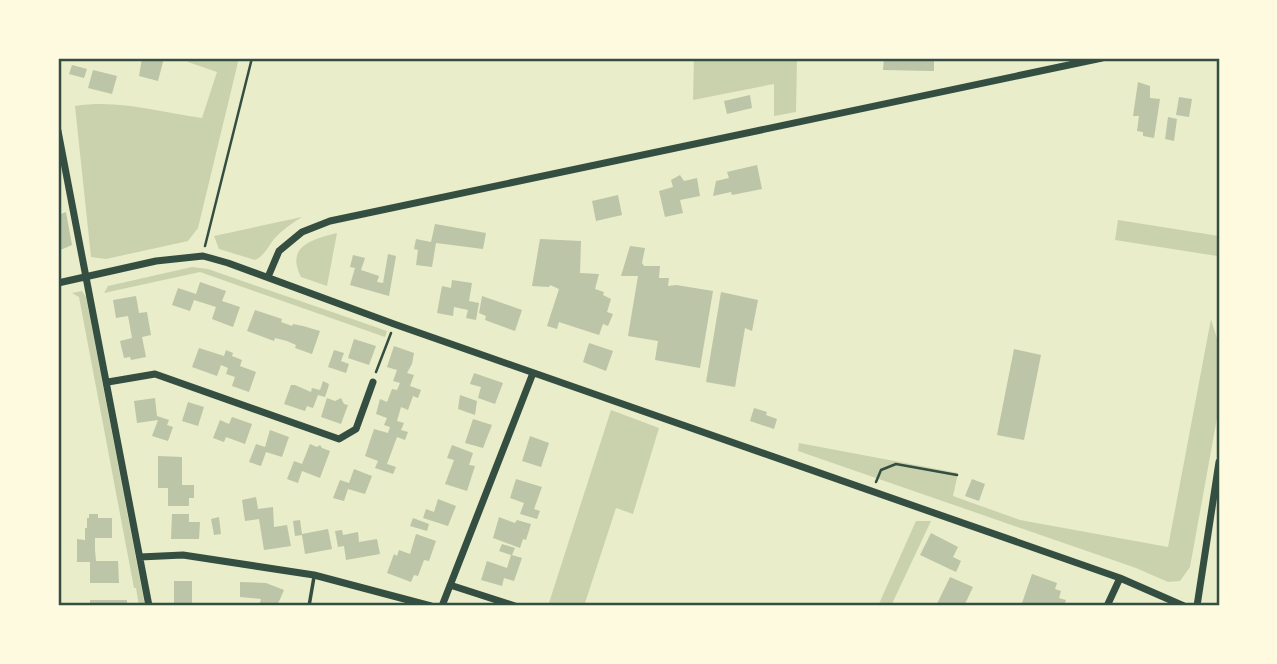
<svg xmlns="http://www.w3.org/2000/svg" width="1277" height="664" viewBox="0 0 1277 664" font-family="Poppins,sans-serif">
	<rect width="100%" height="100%" fill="#e9edc9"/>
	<path fill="#cad2ad" d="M189,58H239L198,228L188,241L106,259L91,257L75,106C119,99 158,112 202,118L217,72L188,62Z
		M694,58H797L796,112L774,116V84L693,100Z
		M302,217C292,223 282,230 274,239C268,247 264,256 255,260L219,249L214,236Z
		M1118,220L1219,236L1217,256L1115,240Z
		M337,233L327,286L301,277C285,246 313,239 337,233Z
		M192,267L208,269L387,331L385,337L200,272L104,293L108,286Z
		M82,291L86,297L145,606H139L136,588H134L79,297L72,293Z
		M1211,319L1219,345V407L1190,567L1180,581L1168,582L1136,568L798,451L799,443L958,473L953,496L1020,520L1168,547Z
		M611,410L659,428L633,514L616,508L584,606H548Z
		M916,521H931L891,606H878Z"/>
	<path fill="#bcc5a7" d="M142,58H164L158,81L139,76Z
		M884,58H934V71L883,70Z
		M72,65L87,69L84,78L69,74Z
		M93,70L117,76L112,94L88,88Z
		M1138,82L1150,86V98L1160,99L1154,138L1143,136V132L1137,131L1139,116H1133Z
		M750,95L752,108L727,114L724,101Z
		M1179,97L1192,99L1189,117L1176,115Z
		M1168,117L1177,119L1174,141L1165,139Z
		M757,165L762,189L732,195L731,192L713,196L716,181L729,178L727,172Z
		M680,175L684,181L697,178L700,196L680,200L683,213L665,217L659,191L673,187L671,180Z
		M618,195L622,215L596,221L592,201Z
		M66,212L72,245L58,251V215Z
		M435,224L486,233L483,249L436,243L432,267L416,265L418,250L414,249L416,239L431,242Z
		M540,239L581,241L580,273L599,274L595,289L604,292L603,295L611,299L607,312L613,314L608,326L603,324L599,335L559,322L557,329L547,326L559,289L550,285L549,287L532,286Z
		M630,246L645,248L642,263L644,266H660L659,278H669L668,286L676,285L713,291L700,368L655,360L658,341L628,336L638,276H621Z
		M388,254L396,256L389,296L350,285L355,268L350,267L353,255L365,258L361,270L379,276L377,282L383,283Z
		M452,280L472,283L469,301L479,303L476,320L466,318L468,310L454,307L453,316L437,313L442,286L451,288Z
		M200,282L226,291L222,301L240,307L233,327L212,319L216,307L194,300L190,311L172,305L178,288L196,294Z
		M721,292L758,300L752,331L745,328L735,387L706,382Z
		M136,296L139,313L147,312L151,335L142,337L146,357L131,360L130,357L124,358L120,341L132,338L128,316L116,318L113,300Z
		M482,296L522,310L515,331L485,320L486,316L479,313Z
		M255,310L282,319L281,322L292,326L293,324L303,326L320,331L312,354L295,348L296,345L287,341L275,338L274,341L247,331Z
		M354,339L376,346L369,365L348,358Z
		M589,343L613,351L606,371L583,362Z
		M394,346L414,353L412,364L407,373L414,375L410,386L421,390L418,398L413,396L408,410L401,407L397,421L404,423L401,430L408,432L405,440L397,437L387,464L396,467L393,474L375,468L378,461L365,456L374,429L388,433L390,427L384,425L387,418L376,414L380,399L387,402L392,389L397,390L400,383L393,381L397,370L387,367Z
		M199,348L224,356L226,350L233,353L232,356L242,360L240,366L256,372L249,392L232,386L235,377L226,374L228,368L221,365L217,376L192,367Z
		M1014,349L1041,355L1024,440L997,435Z
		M334,350L344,353L341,361L349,364L346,373L328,367Z
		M474,373L503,383L495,404L478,398L481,387L470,384Z
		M323,381L329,384L328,388L325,397L318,395L313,408L307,406L305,411L284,404L291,385H295L311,392L312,388L320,390Z
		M460,395L477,401L475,415L458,409Z
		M155,398L157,416L169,420L167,425L173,427L168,441L152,436L158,420L137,423L134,401Z
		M327,398L335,401L341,398L344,404L348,405L341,424L321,417Z
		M188,402L204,407L198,426L182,421Z
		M754,408L767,412L766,415L777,419L774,429L750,421Z
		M232,417L252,424L245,444L226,437L224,442L213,438L220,420L229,424Z
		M473,419L492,425L483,448L465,443Z
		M270,430L289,437L282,457L266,452L261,466L249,462L256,444L265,447Z
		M530,436L549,443L541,467L522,461Z
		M310,444L317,447L320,445L322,448L330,451L320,478L302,471L298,483L287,479L294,461L302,464Z
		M452,445L473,453L469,465L475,466L467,491L445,484L454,460L447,458Z
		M158,456L182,457V485H194V498H189V506H168V488H158Z
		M354,469L372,476L365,494L348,489L344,501L333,498L340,480L349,483Z
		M516,479L542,487L534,509L540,511L537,519L520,514L524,503L510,498Z
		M972,479L985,484L979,501L965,496Z
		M256,497L258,509L273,507L274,527L287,525L291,546L264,550L259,519L245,521L242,500Z
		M438,499L456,506L448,526L423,518L426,509L434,512Z
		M89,514H98V518H112V538H95V550L96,561H118L119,583H90V562H77V539L85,540V528H87V518H89Z
		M172,514H189V522H200L199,539H171Z
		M219,517L221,534L214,535L211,519Z
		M499,517L515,523L517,520L531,524L526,540L523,539L520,548L493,538Z
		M413,518L429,524L427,531L410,526Z
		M300,520L302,534L328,529L332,549L305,554L302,535L295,536L293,521Z
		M342,530L343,535L358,532L359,542L377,539L380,554L346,560L344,546L338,547L335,531Z
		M931,533L958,547L953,557L961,561L956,572L920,555Z
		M416,534L436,541L429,561L424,560L418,576L414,575L411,582L387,573L394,554L397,556L399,550L410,554Z
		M502,544L515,548L512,555L522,558L514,581L504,578L502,586L481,580L487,561L507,568L511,555L499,551Z
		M1032,574L1057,583L1055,589L1061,591L1059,598L1066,600L1064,606H1021Z
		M950,577L973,587L964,606H936Z
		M174,581H192V603H200V606L174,604Z
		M240,582L266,583L284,590L277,606H259L261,599L240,597Z
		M90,600H127V606H90Z"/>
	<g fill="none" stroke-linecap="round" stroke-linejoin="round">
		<path stroke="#344e41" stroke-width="2.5" d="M205,246L252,58
			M376,372L391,333
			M876,482L881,470L896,464L957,475"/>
		<path stroke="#344e41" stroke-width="3.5" d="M123,58L127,59
			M309,606L314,577"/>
		<path stroke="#344e41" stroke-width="7" d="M58,131L149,606
			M268,277L279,251L302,232L330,221L1102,58
			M58,283L156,261L203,256L228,263L394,324L1120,578L1184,606
			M108,382L155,374L339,439L356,429L373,382
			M140,557L183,555L314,575L431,606
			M450,585L515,606
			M442,606L533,373
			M1107,606L1120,578
			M1197,606L1219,462"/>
	</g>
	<rect width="1277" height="664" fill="none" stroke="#fefae0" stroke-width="119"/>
	<rect x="60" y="60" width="1158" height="544" fill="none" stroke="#344e41" stroke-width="2.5"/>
</svg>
